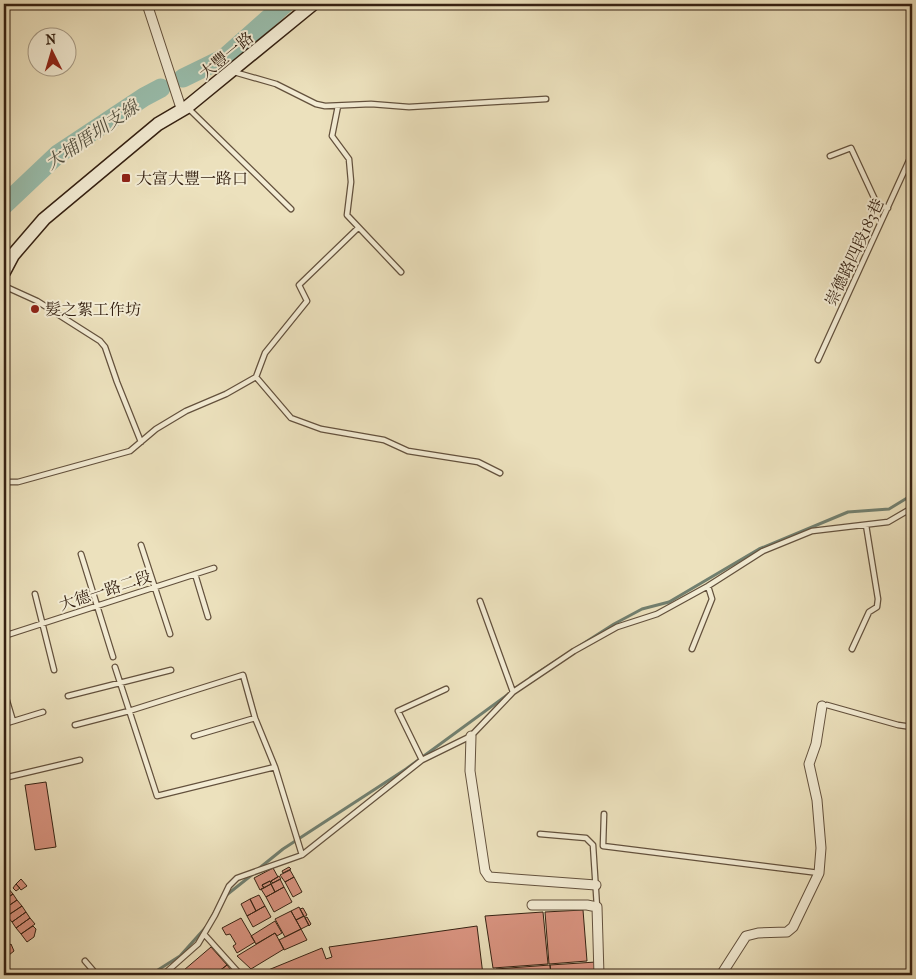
<svg xmlns="http://www.w3.org/2000/svg" width="916" height="979" viewBox="0 0 916 979" font-family="'IM FELL French Canon','Noto Serif TC',serif">
	<rect width="100%" height="100%" fill="#ece1bd"/>
	<filter id="stains"><feTurbulence type="fractalNoise" baseFrequency=".004" numOctaves="4"/><feColorMatrix values="0 0 0 0 .2 0 0 0 0 .09 0 0 0 0 .02 0 0 0 .5 -.17"/></filter>
	<radialGradient id="worn" r=".72"><stop offset=".6" stop-color="#630" stop-opacity="0"/><stop offset="1" stop-color="#630" stop-opacity=".3"/></radialGradient>
	<g fill="none" stroke-linecap="round" stroke-linejoin="round">
		<path stroke="#717f6f" stroke-width="3" d="M531,677L614,624L642,609L669,602L759,549L848,512L889,509L912,495
			M257,870L283,849L406,769L510,693
			M224,897L253,874
			M210,920L218,906
			M150,975L180,956L206,927"/>
		<path stroke="#99bead" stroke-width="19" d="M183,78L224,58L285,4
			M4,205L58,154L144,97L161,88"/>
	</g>
	<path fill="#da9481" stroke="#352112" d="M46,782L56,847L35,850L25,785Z
		M289,867L291,869L283,873L282,871Z
		M273,868L278,877L271,881L273,883L270,881L262,885L264,888L260,890L254,878Z
		M290,870L294,877L285,882L280,875Z
		M279,876L281,879L273,883L271,881Z
		M294,877L302,892L293,897L285,882Z
		M21,879L27,886L21,890L16,884Z
		M280,879L284,887L275,892L271,884Z
		M270,881L271,884L264,888L262,885Z
		M16,884L20,888L16,891L13,888Z
		M271,884L275,892L266,897L261,889Z
		M284,887L292,902L274,912L266,897Z
		M8,888L13,894L4,900V891Z
		M13,894L17,900L4,909V900Z
		M259,895L265,906L256,911L250,899Z
		M250,899L256,911L247,916L241,904Z
		M17,900L22,906L7,916L4,909Z
		M22,906L26,912L12,922L7,916Z
		M265,906L271,917L253,927L247,916Z
		M299,907L304,916L296,920L291,911Z
		M303,908L307,915L304,917L300,909Z
		M583,910L587,961L549,964L545,912Z
		M291,911L301,929L285,937L275,919Z
		M26,912L30,918L16,928L12,922Z
		M543,912L548,964L493,968L485,916Z
		M304,916L309,925L301,929L296,920Z
		M307,917L311,924L309,926L305,918Z
		M30,918L35,924L21,934L16,928Z
		M241,918L255,942L237,953L233,946L236,944L230,934L226,935L222,928Z
		M275,921L282,933L277,936L275,933L256,944L251,936Z
		M33,926L36,929L34,937L27,942L21,934Z
		M477,926L483,975H256L322,948L326,959L332,957L329,947Z
		M301,929L307,940L284,950L279,940Z
		M275,933L284,949L251,969L237,956Z
		M11,944L14,951L4,959V949Z
		M211,947L227,965L214,975H189L184,970Z
		M596,962L595,975H551L550,965Z
		M227,965L235,975H214Z
		M550,965L551,975H497L496,969Z
		M28,970L32,975H18Z"/>
	<g fill="none" stroke-linecap="round" stroke-linejoin="round">
		<g stroke="#63513d" stroke-width="7">
			<path id="lane" d="M234,72L276,84L316,104L325,106L371,104L409,107L546,99
				M338,106L332,136L349,159L351,182L347,215L401,272
				M188,108L291,209
				M830,156L851,148L877,204L888,208
				M4,286L37,301L100,341L105,347L117,382L141,442
				M818,360L912,154
				M256,377L291,418L321,429L384,440L408,451L478,462L500,473
				M4,482H18L130,451L156,429L186,411L226,394L256,377L265,353L307,301L299,285L358,228
				M141,545L170,634
				M81,554L113,657
				M195,574L208,617
				M35,594L54,670
				M480,601L513,692
				M4,636L214,568
				M692,649L712,599L708,586
				M852,649L869,612L877,607L878,599L866,525
				M115,667L157,796L275,767L302,855
				M4,691L13,721
				M68,696L171,670
				M827,705L898,725L912,727
				M4,724L43,712
				M75,725L129,711L243,675L255,718L275,767
				M194,736L255,718
				M422,760L398,711L446,689
				M4,778L80,760
				M604,814L603,846L819,873
				M540,834L586,838L593,845L597,907
				M204,934L239,973
				M85,961L97,975
				M163,975L198,944L215,915L229,886L237,878L302,855L422,760L471,736L513,692L574,651L617,627L657,614L708,586L763,551L812,531L888,522L912,508"/>
		</g>
		<g stroke="#63513d" stroke-width="11">
			<path id="street" d="M147,4L182,111
				M471,736L470,771L485,871L489,877L596,885
				M532,905H587L597,907L599,975
				M721,975L746,936L758,933L787,932L793,927L819,873L821,848L817,800L809,764L816,744L822,706"/>
		</g>
		<g stroke="#352112" stroke-width="15">
			<path id="secondary" d="M4,272L13,255L44,219L158,124L187,107L313,4"/>
		</g>
		<use href="#lane" stroke="#f3ecd4" stroke-width="4.5"/>
		<use href="#street" stroke="#f3ecd4" stroke-width="9"/>
		<use href="#secondary" stroke="#f3ecd4" stroke-width="12"/>
	</g>
	<g fill="#8f2418" stroke="#f3ecd4" stroke-width="2">
		<rect x="121" y="173" width="10" height="10" rx="2.5"/>
		<circle cx="35" cy="309" r="5"/>
	</g>
	<g text-anchor="middle" stroke-width="4" stroke-linejoin="round" paint-order="stroke">
		<g font-size="16" fill="#352112" stroke="#f3ecd4">
			<text transform="translate(226 55) rotate(-39)" y="6">大豐一路</text>
			<text transform="translate(854 252) rotate(-65)" y="6">崇德路四段183巷</text>
			<text transform="translate(105 590) rotate(-18)" y="6">大德一路二段</text>
		</g>
		<g font-size="16" fill="#352112" stroke="#f3ecd4" text-anchor="start">
			<text x="136" y="184">大富大豐一路口</text>
			<text x="45" y="315">髮之絮工作坊</text>
		</g>
		<g font-size="18" font-style="italic" fill="#535040" stroke="#f3ecd4">
			<text transform="translate(92 135) rotate(-34)" y="6">大埔厝圳支線</text>
		</g>
	</g>
	<rect width="916" height="979" fill="none" stroke="#ece1bd" stroke-width="20"/>
	<rect x="5" y="5" width="906" height="969" fill="none" stroke="#352112" stroke-width="2.5"/>
	<rect x="10" y="10" width="896" height="959" fill="none" stroke="#352112"/>
	<g transform="translate(52 52) rotate(355)"><circle r="24" fill="#f3ecd4" stroke="#a79b86"/>
	<path d="M0-4L9 19L0 12L-9 19Z" fill="#8f2418"/>
	<text y="-8" font-size="14" font-weight="bold" text-anchor="middle" fill="#352112">N</text>
	</g>
	<rect width="100%" height="100%" filter="url(#stains)"/>
	<rect width="100%" height="100%" fill="url(#worn)"/>
</svg>
